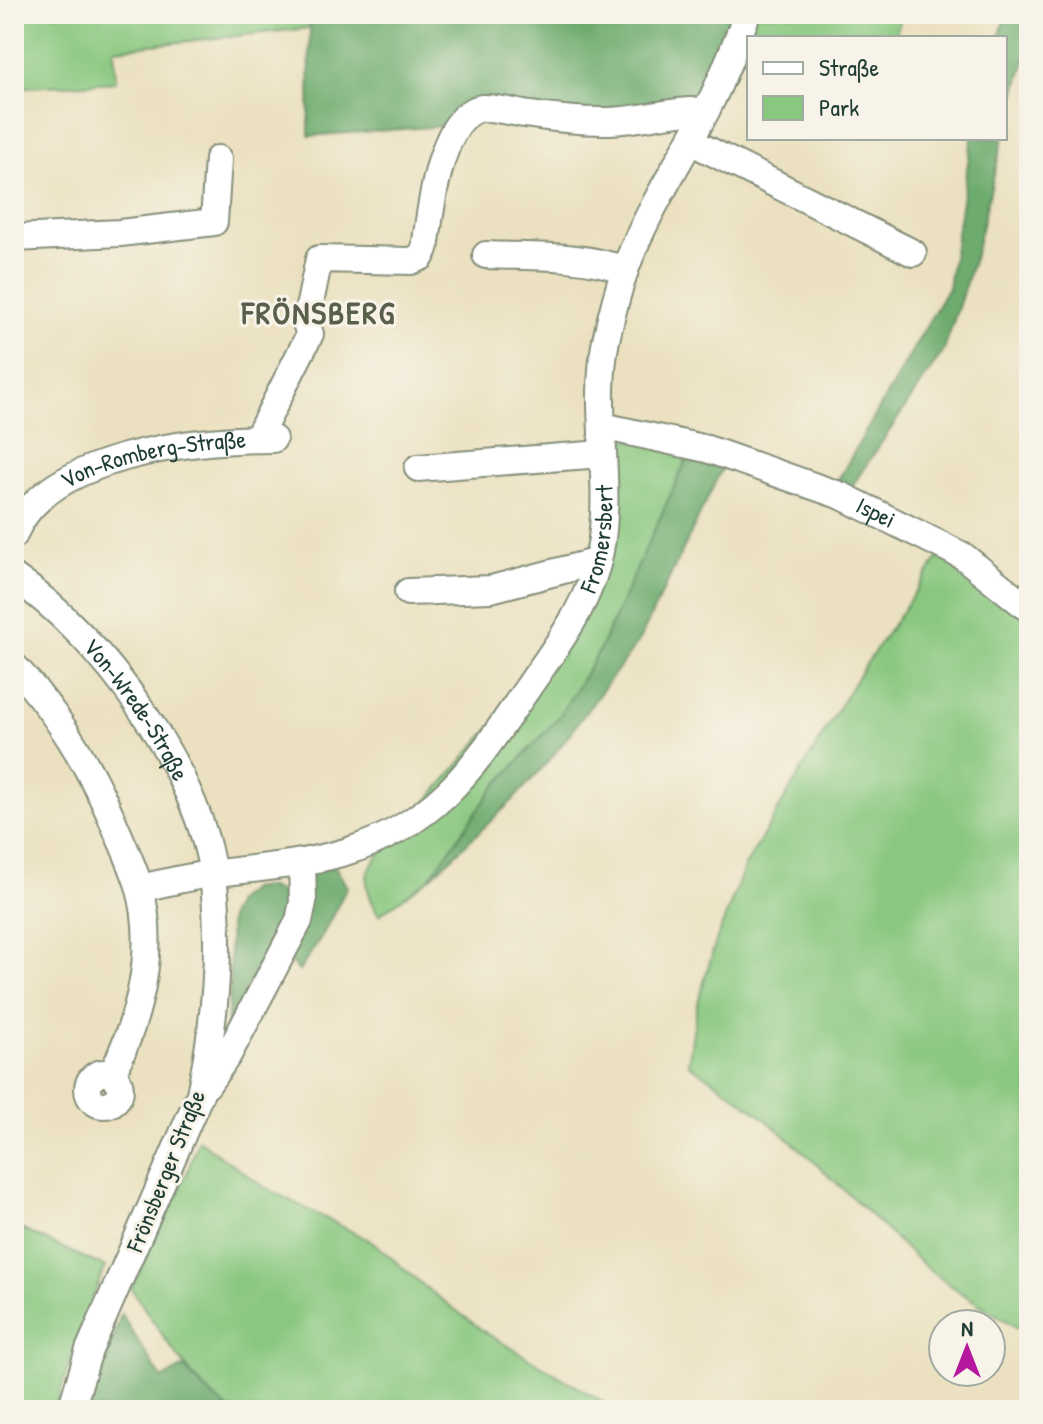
<svg xmlns="http://www.w3.org/2000/svg" width="1043" height="1424" viewBox="0 0 1043 1424" font-family="'Patrick Hand',sans-serif">
	<rect width="100%" height="100%" fill="#f7f3e8"/>
	<filter id="ink" filterUnits="userSpaceOnUse"><feTurbulence type="fractalNoise" baseFrequency=".0125" numOctaves="2"/><feDisplacementMap in="SourceGraphic" scale="16" xChannelSelector="R" yChannelSelector="G"/><feConvolveMatrix kernelMatrix="1 2 1 2 8 2 1 2 1" color-interpolation-filters="sRGB"/></filter>
	<filter id="wash" filterUnits="userSpaceOnUse"><feTurbulence type="fractalNoise" baseFrequency=".006" numOctaves="4" result="noise"/><feDisplacementMap in="SourceGraphic" scale="32" xChannelSelector="R" yChannelSelector="G"/><feGaussianBlur stdDeviation="1.8" result="paint"/><feColorMatrix in="noise" values="0 0 0 0 0 0 0 0 0 0 0 0 0 0 0 0 0 1.4 0 .05"/><feComposite in="paint" operator="in"/></filter>
	<g filter="url(#wash)">
		<rect width="100%" height="100%" fill="#ebe1c0"/>
		<path fill="#89c87f" stroke="#54825a" stroke-width="2" d="M14,14H310V28L114,49L116,82L14,88Z
			M755,14H903L894,38H749V60L740,56Z
			M619,438L690,452L600,649L559,717L493,789L429,879L379,915C359,881 364,868 392,842L577,627L612,444Z
			M943,551L1029,614V1335C991,1311 950,1289 917,1259C842,1190 777,1118 688,1064L697,1006L715,944L745,866L856,679Z
			M198,1140L267,1189L373,1242L424,1286L486,1333L617,1410H229C187,1376 161,1333 131,1288L187,1173Z
			M14,1226L105,1267L81,1326L55,1410H14Z"/>
		<path fill="#6eac6e" stroke="#467451" stroke-width="2" d="M310,14H741L705,97L672,95L664,104L635,112H557L445,126L309,136Z
			M1006,14H1029V47L1005,128V38H999Z
			M972,138H1003L974,258L944,350L848,492L834,487L948,288Z
			M690,452L726,460L639,641L553,756L513,800L429,879L493,789L559,717L600,649Z
			M335,866L347,887L323,934L299,971L289,960L312,873Z
			M265,887L280,891L284,900L283,915L227,1028L230,988L229,917L237,900L251,889Z
			M121,1314L162,1379L184,1367L205,1390L229,1410H90Z"/>
	</g>
	<g filter="url(#ink)">
		<g fill="none" stroke-linecap="round" stroke-linejoin="round">
			<g stroke="#858f7a" stroke-width="30">
				<g id="minor">
					<path d="M690,141L913,253"/>
					<path d="M14,238L120,233L214,222L218,159"/>
					<path d="M486,255C533,257 581,254 625,270"/>
					<path id="s1" d="M602,426L707,449L842,496L963,556L1029,609"/>
					<path d="M257,439L310,334L306,323L319,259L411,261L421,257L425,249C430,216 439,114 482,108C495,107 511,112 524,114C550,118 577,121 603,121C638,122 671,109 706,111"/>
					<path d="M418,468L602,454"/>
					<path id="s2" d="M14,535C45,454 197,439 273,439"/>
					<path id="s3" d="M14,577C101,636 199,770 213,876C222,948 215,1023 200,1094L89,1350L71,1410"/>
					<path d="M408,592L491,589L598,561"/>
					<path d="M14,666C57,712 87,761 112,819C121,841 132,863 139,886C158,950 139,1017 112,1075"/>
					<path id="s4" d="M140,888C165,883 191,876 217,873C304,863 379,858 446,794C478,763 502,725 527,689C557,645 590,604 600,551C613,482 592,410 606,340C611,317 617,293 625,270C645,214 680,162 707,109C723,78 735,46 747,14"/>
					<circle cx="104" cy="1089" r="16"/>
					<path d="M207,1085L228,1055L299,921L303,902L302,863"/>
				</g>
			</g>
			<use href="#minor" stroke="#fff" stroke-width="26"/>
		</g>
	</g>
	<g text-anchor="middle" stroke-width="6" stroke-linejoin="round" paint-order="stroke">
		<g font-size="24" fill="#1f3d34" stroke="#f7f3e8">
			<text dy="8" stroke="none"><textPath href="#s2" startOffset="168">Von-Romberg-Straße</textPath></text>
			<text dy="8" stroke="none"><textPath href="#s1" startOffset="288">Ispei</textPath></text>
			<text dy="8" stroke="none"><textPath href="#s4" startOffset="628">Fromersbert</textPath></text>
			<text dy="8" stroke="none"><textPath href="#s3" startOffset="182">Von-Wrede-Straße</textPath></text>
			<text transform="translate(166 1171) rotate(-68)" y="8">Frönsberger Straße</text>
		</g>
		<g font-size="32" font-weight="bold" letter-spacing="2" fill="#595f4a" stroke="#f7f3e8">
			<text x="319" y="324">FRÖNSBERG</text>
		</g>
	</g>
	<rect width="1043" height="1424" fill="none" stroke="#f7f3e8" stroke-width="48"/>
	<rect x="747" y="36" width="260" height="104" fill="#f7f3e8" stroke="#a1aaa0" stroke-width="2"/>
	<rect x="763" y="62" width="40" height="12" fill="#ffffff" stroke="#a1aaa0" stroke-width="2"/>
	<text x="819" y="76" font-size="24" fill="#1f3d34">Straße</text>
	<rect x="763" y="96" width="40" height="24" fill="#89c87f" stroke="#a1aaa0" stroke-width="2"/>
	<text x="819" y="116" font-size="24" fill="#1f3d34">Park</text>
	<g transform="translate(967 1348)"><circle r="38" fill="#f7f3e8" stroke="#a1aaa0" stroke-width="2"/>
	<path d="M0-6L14 30L0 20L-14 30Z" fill="#b5179e"/>
	<text y="-12" font-size="22" font-weight="bold" text-anchor="middle" fill="#1f3d34">N</text>
	</g>
</svg>
